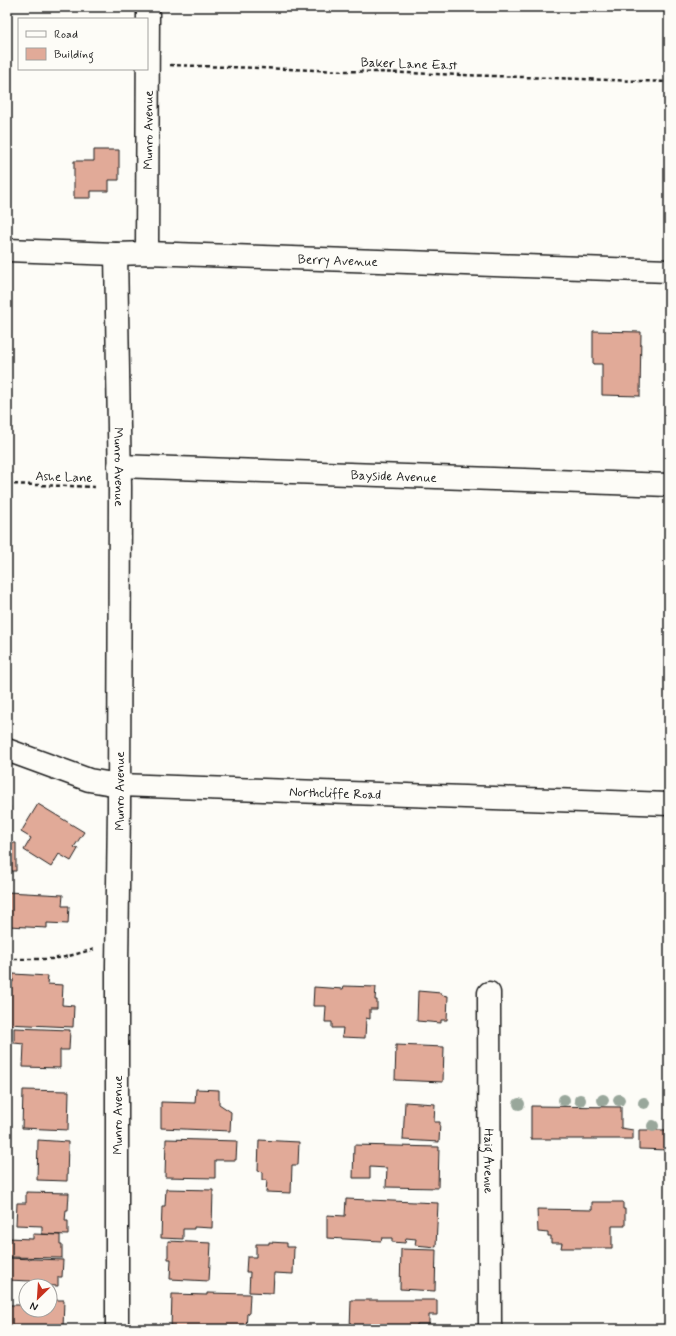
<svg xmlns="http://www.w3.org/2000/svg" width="676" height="1336" viewBox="0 0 676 1336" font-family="Mynerve,sans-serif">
	<rect width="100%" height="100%" fill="#fdfcf7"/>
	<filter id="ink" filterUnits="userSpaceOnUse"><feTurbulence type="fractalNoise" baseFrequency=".025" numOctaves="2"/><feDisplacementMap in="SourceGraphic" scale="8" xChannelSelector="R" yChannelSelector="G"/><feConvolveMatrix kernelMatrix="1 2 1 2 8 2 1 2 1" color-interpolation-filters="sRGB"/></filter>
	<g filter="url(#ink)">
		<path fill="#e1aa98" stroke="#1c1c1c" d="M94,150H119V180H109V191H91V198H74V161H94Z
			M593,331L641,332L640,396L602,395V364H593Z
			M38,804L84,832L74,847L78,849L71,861L59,854L51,867L24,850L31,838L21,832Z
			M7,806H10V843H16V871H7Z
			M7,892L63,895L62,906H69L68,924L47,923V928L8,926L7,935Z
			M13,974L48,976L47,984L63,985L62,1005L74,1006L73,1027L7,1024V982H13Z
			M344,986L376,987L375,1000H377V1009H370V1019L366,1018L365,1038L342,1037L343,1028H332V1022H325L326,1006H313L314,987L343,989Z
			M418,991L441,993L442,995L448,996L447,1020H441V1023L417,1021Z
			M14,1028L70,1030L69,1050H60V1068L23,1067L24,1044L14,1043Z
			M396,1045L444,1047L443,1082L395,1080Z
			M196,1089L219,1090V1104L231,1112L230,1131L161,1128V1102L195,1103Z
			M23,1090L69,1091L68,1130L22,1128Z
			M405,1102L435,1104L434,1122H440L439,1142L403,1140Z
			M531,1106L621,1107V1128L633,1130V1139H531Z
			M639,1130H668V1150L639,1149Z
			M166,1139L237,1141L236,1160H215V1178L165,1177Z
			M38,1140L68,1142L67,1181L37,1180Z
			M259,1140L299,1142L298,1165H292L291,1193L266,1192L267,1180H262V1172L258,1171Z
			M354,1145L439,1147L438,1188L386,1187L387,1168L370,1167V1178H353Z
			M166,1189L213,1190L212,1228L194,1227V1229H183V1239L161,1238L162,1206H165Z
			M26,1192L69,1193L68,1210H66L65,1221H68V1235L42,1234V1226L16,1225L17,1203H26Z
			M346,1199L438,1203L436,1247L415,1245L416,1239L406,1238L405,1243L392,1242V1238H382L381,1241L327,1238V1215L345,1216Z
			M592,1202H623V1209H625V1226H612V1248H561L562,1243H551V1236H548V1233L538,1232L537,1209L592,1210Z
			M33,1234L60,1235V1244H62V1258L7,1257V1238L33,1239Z
			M168,1241L211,1243L209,1281L170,1279L171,1259H168Z
			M269,1242L287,1243V1247H294L293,1274L274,1273L273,1293L249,1292L250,1272H246L247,1257H256V1244H269Z
			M401,1249L436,1250L435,1291L400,1289Z
			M7,1258L63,1260L62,1277H58V1286L31,1285V1281L7,1280Z
			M207,1293L250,1294L249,1313L247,1314L246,1329H217V1328L210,1327V1329H171L172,1294L207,1295Z
			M50,1300H64L63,1329H7V1305H26V1310H50Z
			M351,1300H437V1315H429V1324H417V1329H350Z"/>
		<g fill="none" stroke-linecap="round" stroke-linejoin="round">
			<g stroke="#1c1c1c" stroke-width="25">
				<g id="minor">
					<path id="s1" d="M7,250L116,254L147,253L669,271"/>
					<path id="s2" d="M147,253L148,7"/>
					<path id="s3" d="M116,254L120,487L119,806L117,966V1329"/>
					<path id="s4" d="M119,466L669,485"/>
					<path id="s5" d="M7,750L89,780L119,785L669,804"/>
					<path id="s6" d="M489,993L490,1329"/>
				</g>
			</g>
			<path stroke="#1c1c1c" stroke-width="2.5" stroke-dasharray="4 3" stroke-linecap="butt" d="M170,65L669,82
				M7,484L97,487
				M7,959H51L65,957L95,949"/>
			<use href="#minor" stroke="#fdfcf7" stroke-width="22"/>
		</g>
		<g fill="#99a79b">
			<circle cx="564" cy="1100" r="6"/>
			<circle cx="580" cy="1100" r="6"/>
			<circle cx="603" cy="1100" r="6"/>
			<circle cx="619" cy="1100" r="6"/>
			<circle cx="644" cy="1103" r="6"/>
			<circle cx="519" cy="1104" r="6"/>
			<circle cx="653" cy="1126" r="6"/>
		</g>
	</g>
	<g text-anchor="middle" stroke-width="3" stroke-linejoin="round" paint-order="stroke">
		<g font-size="13" fill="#1c1c1c" stroke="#fdfcf7">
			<text transform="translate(409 63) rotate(2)" y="5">Baker Lane East</text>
			<text dy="5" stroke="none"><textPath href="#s2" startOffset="123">Munro Avenue</textPath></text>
			<text dy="5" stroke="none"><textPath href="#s1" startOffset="331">Berry Avenue</textPath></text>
			<text dy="5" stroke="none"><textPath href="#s3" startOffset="213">Munro Avenue</textPath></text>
			<text transform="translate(64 476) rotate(2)" y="5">Ashe Lane</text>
			<text dy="5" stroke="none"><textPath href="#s4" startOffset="275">Bayside Avenue</textPath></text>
			<text transform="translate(119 791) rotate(-90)" y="5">Munro Avenue</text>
			<text dy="5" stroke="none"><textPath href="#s5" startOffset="334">Northcliffe Road</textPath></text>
			<text transform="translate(117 1115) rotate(-90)" y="5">Munro Avenue</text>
			<text dy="5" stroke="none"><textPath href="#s6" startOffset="168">Haig Avenue</textPath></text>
		</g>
	</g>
	<rect width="676" height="1336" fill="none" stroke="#fdfcf7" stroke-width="24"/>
	<rect x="12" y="12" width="652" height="1312" fill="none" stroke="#1c1c1c" stroke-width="1.5" filter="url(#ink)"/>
	<rect x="18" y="18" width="130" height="52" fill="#fdfcf7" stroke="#a3a29f"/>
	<rect x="26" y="31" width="20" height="6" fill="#fdfcf7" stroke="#a3a29f"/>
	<text x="54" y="38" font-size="12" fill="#1c1c1c">Road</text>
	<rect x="26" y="48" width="20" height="12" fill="#e1aa98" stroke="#a3a29f"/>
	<text x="54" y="58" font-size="12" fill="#1c1c1c">Building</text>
	<g transform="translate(38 1298) rotate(205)"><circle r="19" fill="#fdfcf7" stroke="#a3a29f"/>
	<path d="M0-3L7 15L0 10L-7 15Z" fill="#c8321e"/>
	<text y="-6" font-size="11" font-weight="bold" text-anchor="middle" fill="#1c1c1c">N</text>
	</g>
</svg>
